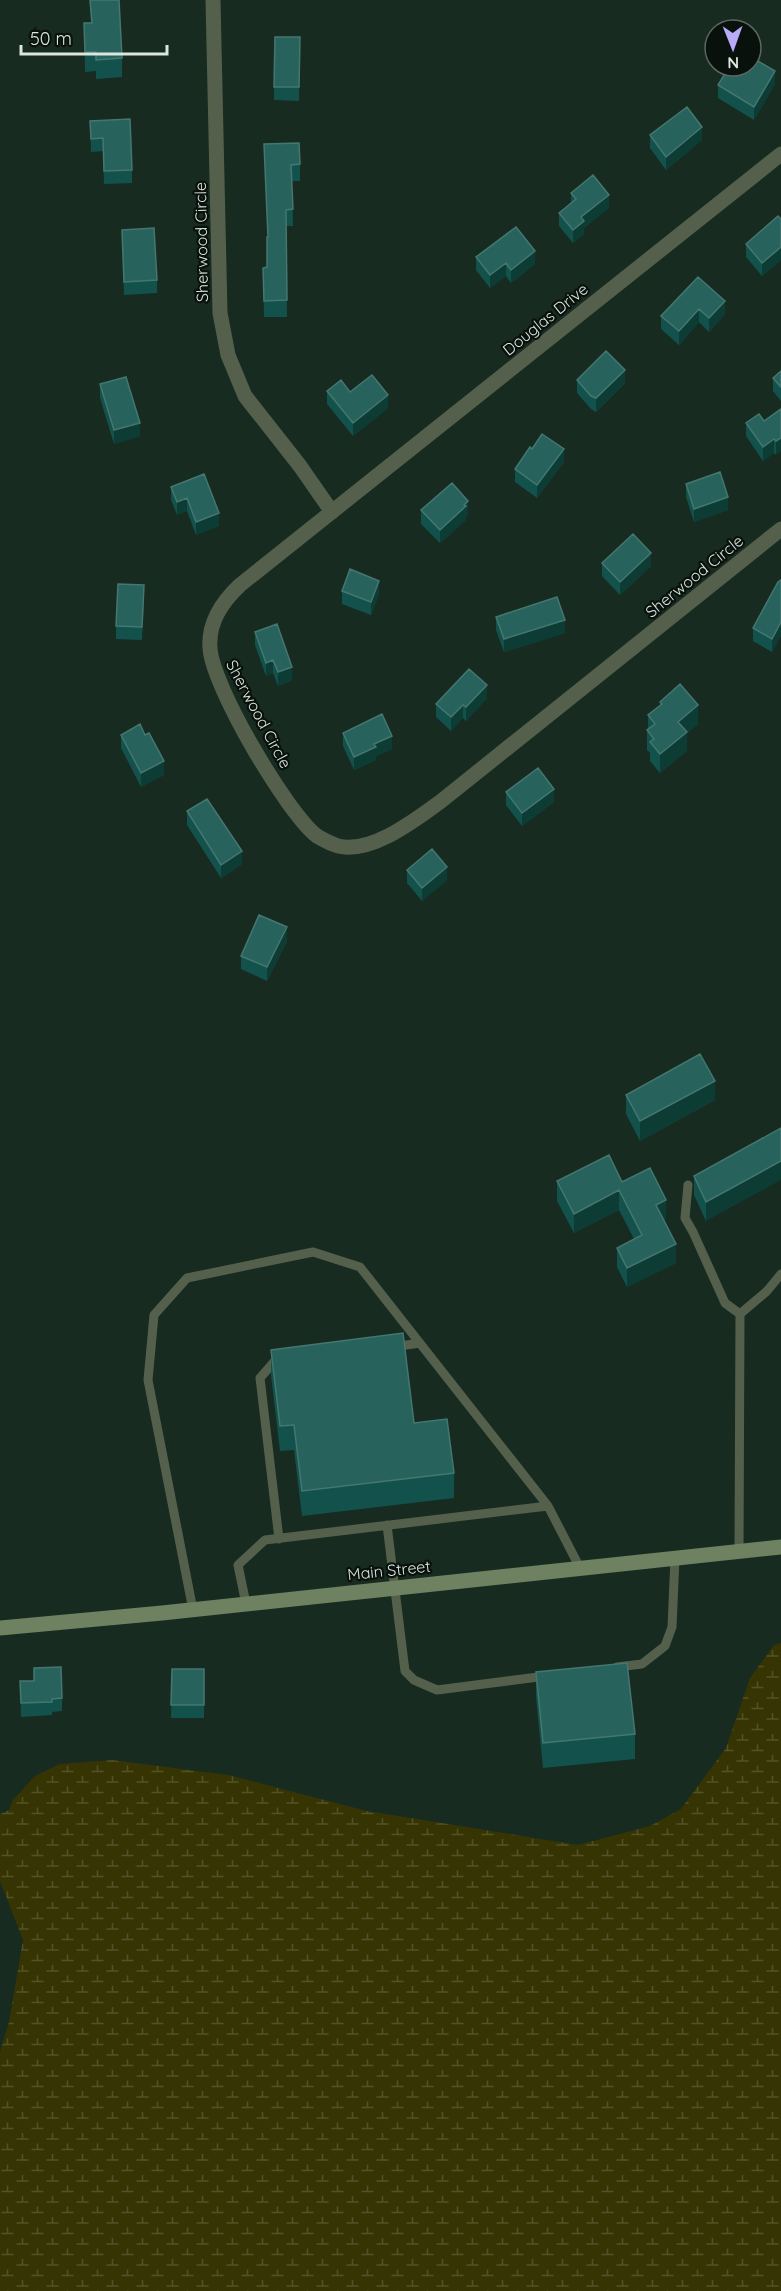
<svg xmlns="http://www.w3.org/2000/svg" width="781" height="2291" viewBox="0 0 781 2291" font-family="Quicksand,sans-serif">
	<defs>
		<pattern id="wetland-marsh" width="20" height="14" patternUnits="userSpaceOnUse" patternTransform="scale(1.5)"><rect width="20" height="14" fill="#373403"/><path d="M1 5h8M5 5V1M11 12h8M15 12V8" fill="none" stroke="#535127"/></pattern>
	</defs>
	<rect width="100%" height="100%" fill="#182b20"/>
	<path fill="url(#wetland-marsh)" d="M781,1643V2291H0V2052L9,2022L23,1940L0,1881V1814L9,1810L13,1800L35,1776L60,1764L112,1760L228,1775L367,1811L578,1845L650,1826L681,1809L726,1748L750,1678L774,1645Z"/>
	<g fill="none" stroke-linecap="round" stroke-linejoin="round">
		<path stroke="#55604c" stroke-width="9" d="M688,1185L685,1218L693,1232L725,1303L740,1314L739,1551
			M740,1314L767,1291L781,1274
			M393,1347L420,1343
			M387,1525L405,1671L414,1680L437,1690L546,1676
			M279,1539L260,1378L274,1362L281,1361
			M246,1604L238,1565L265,1540L548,1506
			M193,1610L148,1380L154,1315L187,1278L313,1252L360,1267L548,1506L580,1568
			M617,1667L642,1664L665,1646L672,1627L675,1558"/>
		<path stroke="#55604c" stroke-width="15" d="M213,0L220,313L228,355L245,396L300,466L332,512
			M781,154L240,585C222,602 208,622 210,648C212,686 287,813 317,836C322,839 332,844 338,846C371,854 414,821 440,802L781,529"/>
		<path stroke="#6e8160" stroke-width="15" d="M0,1628L162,1613L781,1547"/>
	</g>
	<path fill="#13524c" d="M90,0L122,58V77L96,79V71L85,72L84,23H91Z
		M275,37H300L299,101L274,100Z
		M740,74L775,84L754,120L718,98V85Z
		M90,121L132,170V183L104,184L103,151L91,152Z
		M650,135L702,140L666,170L650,148Z
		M264,144L300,164V181H292L293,226H286L287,317H264L263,268L267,267L268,237Z
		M571,193L609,208L584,228V234L573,243L559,226V213L571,203Z
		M781,219V260L762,276L746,257V244Z
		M122,230L157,280V293L124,295Z
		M476,257L535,264L511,283L506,276L490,288L476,270Z
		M698,277L725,314L709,332L699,322L679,345L661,329V316Z
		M781,371V401L773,391V378Z
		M577,380L625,383L596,412L591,409L577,393Z
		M100,384L140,436L114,444L100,398Z
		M327,391L350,392L388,408L353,436L327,404Z
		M781,409L776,455L774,453L763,461L746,436V423L764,421Z
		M564,462L537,498L515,482V469Z
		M204,474L219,526L196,535L187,511L177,515L171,500V487Z
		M686,484L728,510L694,522L686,497Z
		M421,510L468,514L466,517V520L440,543L421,524Z
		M602,563L651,566L620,595L602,576Z
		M781,580V635L772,652L753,641V628Z
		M342,591L379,594L371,615L342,604Z
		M144,598L142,640L116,639V626Z
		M496,617L565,633L504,652L496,630Z
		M255,632L292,680L278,686L273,673L266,676L255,645Z
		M487,698L466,721L463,718L451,731L436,717V704Z
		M660,702L698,724L687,733V751L660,773L650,761V753L647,750V730L648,729V715L660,706Z
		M343,733L392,749L376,756V760L354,770L343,746Z
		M121,735L164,775L141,787L121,748Z
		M506,792L554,802L522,826L506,805Z
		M187,811L242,864L221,878L187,825Z
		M407,870L447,880L422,901L407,883Z
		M287,941L267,981L241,969V956Z
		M626,1095L715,1100L640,1141L626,1114Z
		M781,1128L706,1221L694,1195V1176Z
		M557,1181L622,1182L666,1219L664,1220L676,1263L627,1287L617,1267V1248L634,1239L619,1210L574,1233L557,1201Z
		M271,1350L414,1423L454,1473V1498L302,1516L294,1450L280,1451L271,1375Z
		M34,1668L62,1698V1711L52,1712V1715L21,1717L20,1681H34Z
		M172,1669H204V1718H171Z
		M536,1672L635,1734V1759L543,1768L536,1697Z"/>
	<path fill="#0c3c34" d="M775,71V84L754,120V107Z
		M702,127V140L666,170V157Z
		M609,195V208L584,228V234L573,243V230L581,217Z
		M781,247V260L762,276V263Z
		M535,251V264L511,283V270Z
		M506,263V276L490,288V275Z
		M725,301V314L709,332V318Z
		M699,309V322L679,345V331Z
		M625,370V383L596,412V398Z
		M388,395V408L353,436V423Z
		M140,423V436L114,444V430Z
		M781,438V451L776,455V441Z
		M774,439V453L763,461V447Z
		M564,449V462L537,498V485Z
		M728,497V510L694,522V509Z
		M187,498V511L177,515V502Z
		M468,501V514L466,517V520L440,543V530Z
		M219,513V526L196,535V522Z
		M651,553V566L620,595V582Z
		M379,581V594L371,615V602Z
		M565,620V633L504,652V639Z
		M781,622V635L772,652V639Z
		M273,660V673L266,676V663Z
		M292,667V680L278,686V672Z
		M487,685V698L466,721V707Z
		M463,705V718L451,731V717Z
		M698,705V724L687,733V751L660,773V754L678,722Z
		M392,736V749L376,756V760L354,770V757L374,744Z
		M164,761V775L141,787V773Z
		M554,789V802L522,826V813Z
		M242,851V864L221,878V865Z
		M447,867V880L422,901V888Z
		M287,927V941L267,981V967Z
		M715,1081V1100L640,1141V1121Z
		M781,1161V1180L706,1221V1202Z
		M619,1190V1210L574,1233V1214Z
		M666,1200V1219L656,1224V1205Z
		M676,1244V1263L627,1287V1268Z"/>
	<path fill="#28625c" stroke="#447770" stroke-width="1.5" d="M90,0H119L122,58L96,60V52H85L84,23H92Z
		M275,37H300L299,87H274Z
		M751,57L775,71L754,107L718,85L729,67L740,74L745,66H751Z
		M687,107L702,127L666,157L650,135Z
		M130,119L132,170L104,171L103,138L91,139L90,121Z
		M299,143L300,164L291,165L293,209L286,210L287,300L264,301L263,268L267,267V237H268L264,144Z
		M593,175L609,195L581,217L584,221L573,230L559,213L576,199L571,193Z
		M778,216L781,219V247L762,263L746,244Z
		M516,227L535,251L511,270L506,263L490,275L476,257Z
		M154,228L157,280L124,282L122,230Z
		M698,277L725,301L709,318L699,309L679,331L661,316Z
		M606,351L625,370L596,398L591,396L577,380Z
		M781,371V387L773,378Z
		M372,375L388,395L353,423L327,391L341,380L350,392Z
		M126,377L140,423L114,430L100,384Z
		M781,409V438L776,441L774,439L763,447L746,423L759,414L764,421Z
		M542,434L564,449L537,485L515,469L530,447L532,449Z
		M720,472L728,497L694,509L686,484Z
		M204,474L219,513L196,522L187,498L177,502L171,487Z
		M452,483L468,501L464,505L466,506L440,530L421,510Z
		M633,534L651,553L620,582L602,563Z
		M350,569L379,581L371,602L342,591Z
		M781,580V622L772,639L753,628L778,582Z
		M118,584L144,585L142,627L116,626Z
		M557,597L565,620L504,639L496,617Z
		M277,624L292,667L278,672L273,660L266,663L255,632Z
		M469,669L487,685L466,707L463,705L451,717L436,704Z
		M680,684L698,705L678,722L687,732L660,754L650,742L654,739L647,730L655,724L648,715L662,704L660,702Z
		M382,714L392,736L374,744L376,747L354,757L343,733Z
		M140,724L145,735L149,733L164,761L141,773L121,735Z
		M538,768L554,789L522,813L506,792Z
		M207,799L242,851L221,865L187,811Z
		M432,849L447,867L422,888L407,870Z
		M259,915L287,927L267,967L241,956Z
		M700,1054L715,1081L640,1121L626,1095Z
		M781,1128V1161L706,1202L694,1176Z
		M609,1155L622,1182L650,1168L666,1200L656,1205L676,1244L627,1268L617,1248L642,1235L619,1190L574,1214L557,1181Z
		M403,1333L414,1423L447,1419L454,1473L302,1491L294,1425L280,1426L271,1350Z
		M627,1663L635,1734L543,1743L536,1672Z
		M61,1667L62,1698L52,1699V1702L21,1703L20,1681H34V1668Z
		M172,1669H204V1705H171Z"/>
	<g text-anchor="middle" stroke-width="4.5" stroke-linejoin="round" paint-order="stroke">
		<g font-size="16" fill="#dae6de" stroke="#09110d">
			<text transform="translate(201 242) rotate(-91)" y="6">Sherwood Circle</text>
			<text transform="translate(545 319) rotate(-39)" y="6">Douglas Drive</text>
			<text transform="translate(694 576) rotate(-39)" y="6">Sherwood Circle</text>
			<text transform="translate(259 714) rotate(62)" y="6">Sherwood Circle</text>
			<text transform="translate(389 1570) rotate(-6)" y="6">Main Street</text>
		</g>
	</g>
	<g transform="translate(733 48) rotate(179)"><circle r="28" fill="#09110d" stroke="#5d6661" stroke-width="1.5"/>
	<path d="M0-4.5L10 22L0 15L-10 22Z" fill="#b8abf7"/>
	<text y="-9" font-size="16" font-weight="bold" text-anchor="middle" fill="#dae6de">N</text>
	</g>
	<path d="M21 45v9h146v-9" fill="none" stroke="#dae6de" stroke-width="3"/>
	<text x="30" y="45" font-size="18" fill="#dae6de" stroke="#09110d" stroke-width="4.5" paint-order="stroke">50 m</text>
</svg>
